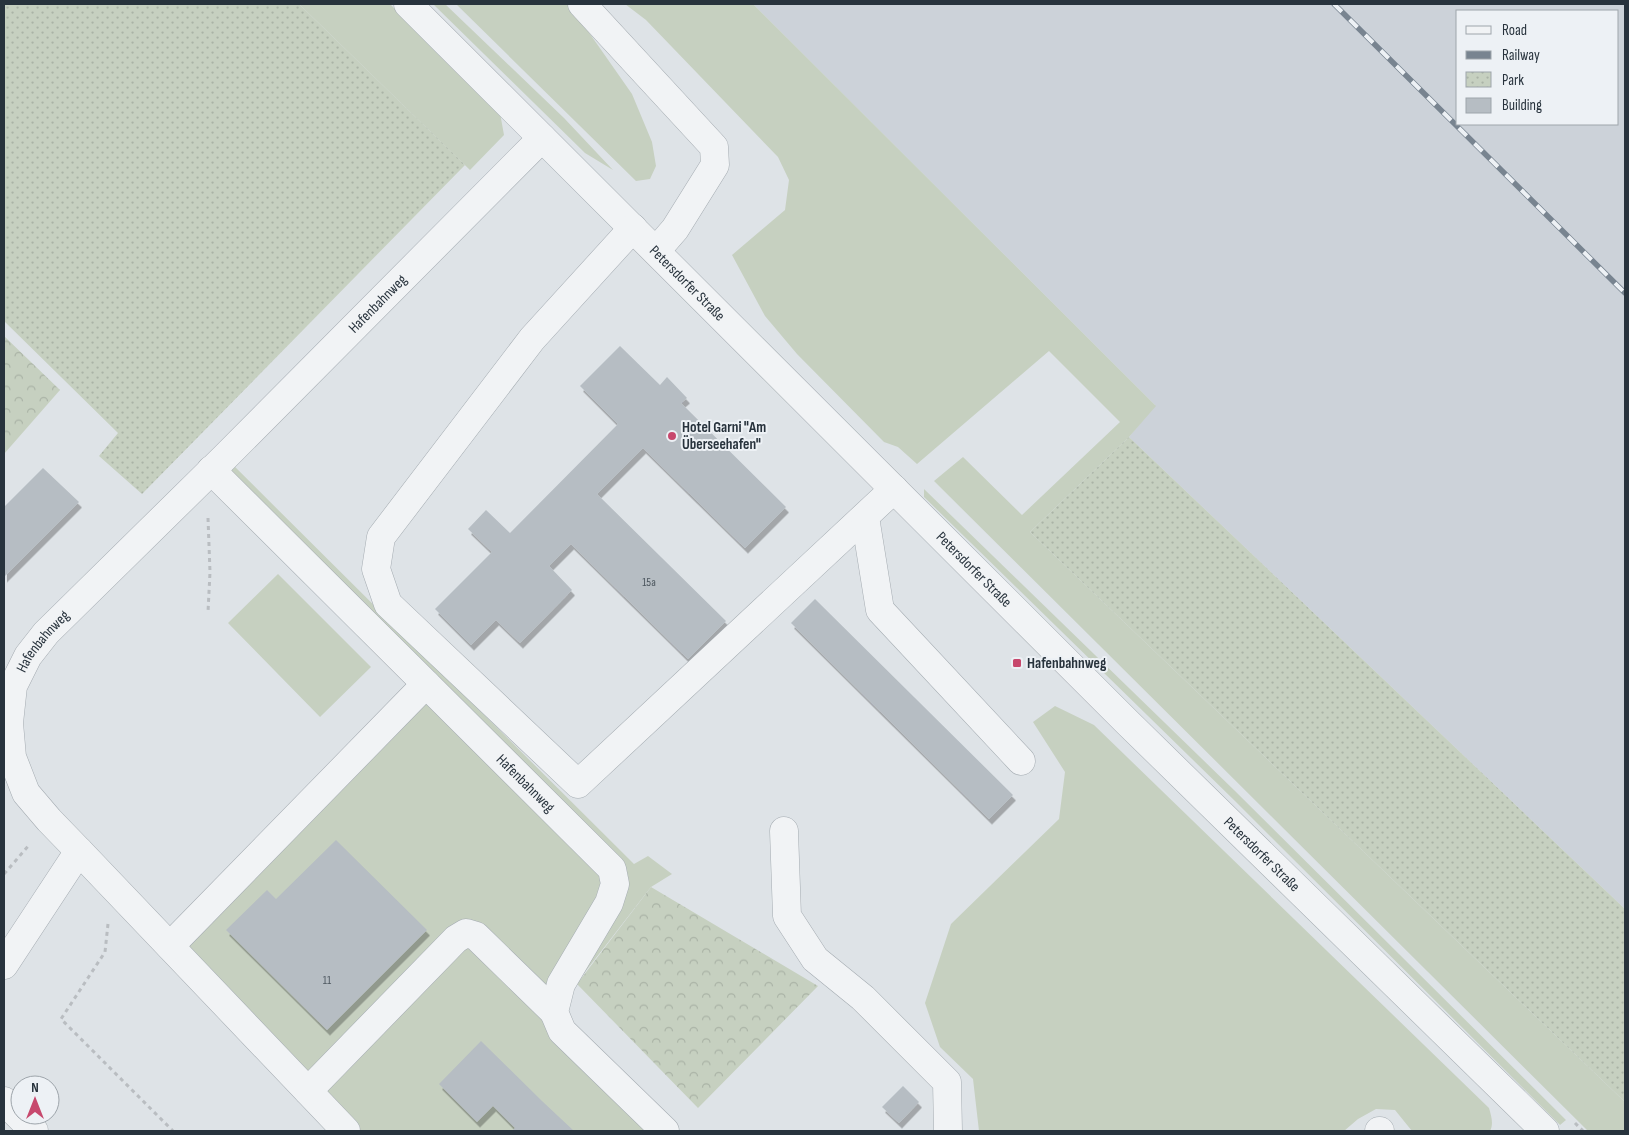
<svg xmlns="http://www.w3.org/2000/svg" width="1629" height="1135" viewBox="0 0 1629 1135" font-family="'Sofia Sans Condensed',sans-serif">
	<defs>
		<pattern id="forest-crowns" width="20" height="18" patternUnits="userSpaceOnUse" patternTransform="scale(1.25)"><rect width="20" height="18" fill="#c6d0c0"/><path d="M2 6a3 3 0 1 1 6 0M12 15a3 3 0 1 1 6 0" fill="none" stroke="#aab3a6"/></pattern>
		<pattern id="park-dots" width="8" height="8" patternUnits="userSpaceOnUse" patternTransform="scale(1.25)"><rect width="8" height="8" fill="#c6d0c0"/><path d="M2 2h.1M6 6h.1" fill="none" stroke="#aab3a6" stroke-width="1.8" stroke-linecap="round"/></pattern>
		<filter id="shadow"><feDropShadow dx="3" dy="5.5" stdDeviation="0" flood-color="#0004"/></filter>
	</defs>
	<rect width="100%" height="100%" fill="#dee3e7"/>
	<path fill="#ccd2d9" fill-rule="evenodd" d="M753,4H1625V909L1129,437L1155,405ZM1458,11H1618V124H1458Z"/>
	<path fill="#c6d0c0" d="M299,4H390L500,113L504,135L470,170Z
		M433,4H445L564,118L613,170L585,153Z
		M456,4H569L632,94L652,142L656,166L650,179L636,181Z
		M625,4H753L1156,406L1129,437L1030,532L1625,1102V1131H1588L934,481L963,457L1022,515L1120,422L1049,351L917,464L898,447L884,442L797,354L765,316L732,255L785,210L789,180L778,157L646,20Z
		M225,457L634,864L648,856L672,874L651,887L554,1012L665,1131H346L170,946L426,684L211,470Z
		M924,489L1234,790L1566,1120L1560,1125L1235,801L924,497Z
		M278,574L371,667L320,717L228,623Z
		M1055,706L1094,725L1489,1108C1491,1115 1494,1124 1490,1131H1412L1395,1110L1376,1109L1358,1119L1344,1131H979L973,1079L940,1047L925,1003L951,924L1059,819L1065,772L1033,722Z"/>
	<path fill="url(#forest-crowns)" d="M4,336L60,390L4,454Z
		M651,887L818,986L698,1108L577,984Z"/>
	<path fill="url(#park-dots)" d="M5,4H299L465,165L142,494L99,456L118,433L4,321V14Z
		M1129,437L1625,909V1102L1030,532Z"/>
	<path fill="#b6bdc3" filter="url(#shadow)" d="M620,346L660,385L667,377L687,398L681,403L786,507L745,548L643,448L597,494L726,621L688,659L571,544L549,566L572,590L520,643L496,620L471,645L435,609L492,552L468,529L486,510L510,533L618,424L580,386Z
		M43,468L79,502L4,577V507Z
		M815,599L1013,795L989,819L791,623Z
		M336,840L427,930L327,1030L226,930L267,890L276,899Z
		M481,1041L542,1101L574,1131H512L515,1128L493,1106L477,1122L439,1084Z
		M903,1086L919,1102L899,1123L882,1107Z"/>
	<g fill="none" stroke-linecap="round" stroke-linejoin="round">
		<g stroke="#a4abb1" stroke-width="29">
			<g id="minor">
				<path id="s1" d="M408,4L1127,722L1545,1131"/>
				<path d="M582,4L714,147L715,165L675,229L656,251"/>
				<path d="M633,228L532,339L381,537L376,569L388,604L578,784L894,489"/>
				<path id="s2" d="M211,470L612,869L615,884L609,903L561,984L554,1012L562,1031L665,1131"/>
				<path d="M865,517L880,610L1021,761"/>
				<path d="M784,831L787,916L815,959L863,998L947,1082L948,1131"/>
				<path d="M79,851L346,1131"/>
				<path d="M170,946L426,684"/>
				<path id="s3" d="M4,965L79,851L49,820L26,793L12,757L9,723L13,686L28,656L46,633L225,457L542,138"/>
				<path d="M308,1091L456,939L466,933L476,936L554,1012"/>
				<path d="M4,1101L34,1131"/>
				<path d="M1379,1131H1380"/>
			</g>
		</g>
		<path stroke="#b9bdc1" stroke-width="3" stroke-dasharray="4 4" stroke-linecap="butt" d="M208,518L210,572L208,612
			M4,874L30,844
			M108,924L105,952L61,1019L173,1131
			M1575,1123L1583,1131"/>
		<use href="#minor" stroke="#f1f3f5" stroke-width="28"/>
		<g stroke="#788490" stroke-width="5.5">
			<path id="rail" d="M1334,4L1625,293"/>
		</g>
		<use href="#rail" stroke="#edf1f5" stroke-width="4" stroke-dasharray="11" stroke-linecap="butt"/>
	</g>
	<g fill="#c7486d" stroke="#edf1f5" stroke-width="2">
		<circle cx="672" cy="436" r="5"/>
		<rect x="1012" y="658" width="10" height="10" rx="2.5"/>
	</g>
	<g text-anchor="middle" stroke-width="4" stroke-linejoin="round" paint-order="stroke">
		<g font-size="12" fill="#4c565e">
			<text x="649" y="586">15a</text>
			<text x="327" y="984">11</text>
		</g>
		<g font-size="15" fill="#28333d" stroke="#edf1f5">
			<text dy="5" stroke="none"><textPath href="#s1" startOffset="395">Petersdorfer Straße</textPath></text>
			<text dy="5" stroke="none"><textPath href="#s3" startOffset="855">Hafenbahnweg</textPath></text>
			<text dy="5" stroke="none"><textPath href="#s1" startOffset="800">Petersdorfer Straße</textPath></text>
			<text dy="5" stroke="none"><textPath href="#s3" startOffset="379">Hafenbahnweg</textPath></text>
			<text dy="5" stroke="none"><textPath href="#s2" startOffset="444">Hafenbahnweg</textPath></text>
			<text dy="5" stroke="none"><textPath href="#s1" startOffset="1205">Petersdorfer Straße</textPath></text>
		</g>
		<g font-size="15" font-weight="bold" fill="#28333d" stroke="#edf1f5" text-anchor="start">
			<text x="682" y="432">Hotel Garni "Am<tspan x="682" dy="17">Überseehafen"</tspan></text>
			<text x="1027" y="668">Hafenbahnweg</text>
		</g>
	</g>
	<rect width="1629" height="1135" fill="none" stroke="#28333d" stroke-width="10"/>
	<rect x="1456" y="10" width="162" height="115" fill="#edf1f5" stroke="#9ea5ab"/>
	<rect x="1466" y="26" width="25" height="8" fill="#f1f3f5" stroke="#9ea5ab"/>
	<text x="1502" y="35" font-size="15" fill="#28333d">Road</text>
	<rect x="1466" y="51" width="25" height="8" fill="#788490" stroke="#9ea5ab"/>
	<text x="1502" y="60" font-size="15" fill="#28333d">Railway</text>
	<rect x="1466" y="72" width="25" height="15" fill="url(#park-dots)" stroke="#9ea5ab"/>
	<text x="1502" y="85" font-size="15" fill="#28333d">Park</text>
	<rect x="1466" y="98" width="25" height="15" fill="#b6bdc3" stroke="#9ea5ab"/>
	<text x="1502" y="110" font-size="15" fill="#28333d">Building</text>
	<g transform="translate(35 1100)"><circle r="24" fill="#edf1f5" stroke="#9ea5ab"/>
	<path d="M0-4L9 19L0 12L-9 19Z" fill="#c7486d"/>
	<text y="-8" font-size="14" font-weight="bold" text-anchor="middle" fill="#28333d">N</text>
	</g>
</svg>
